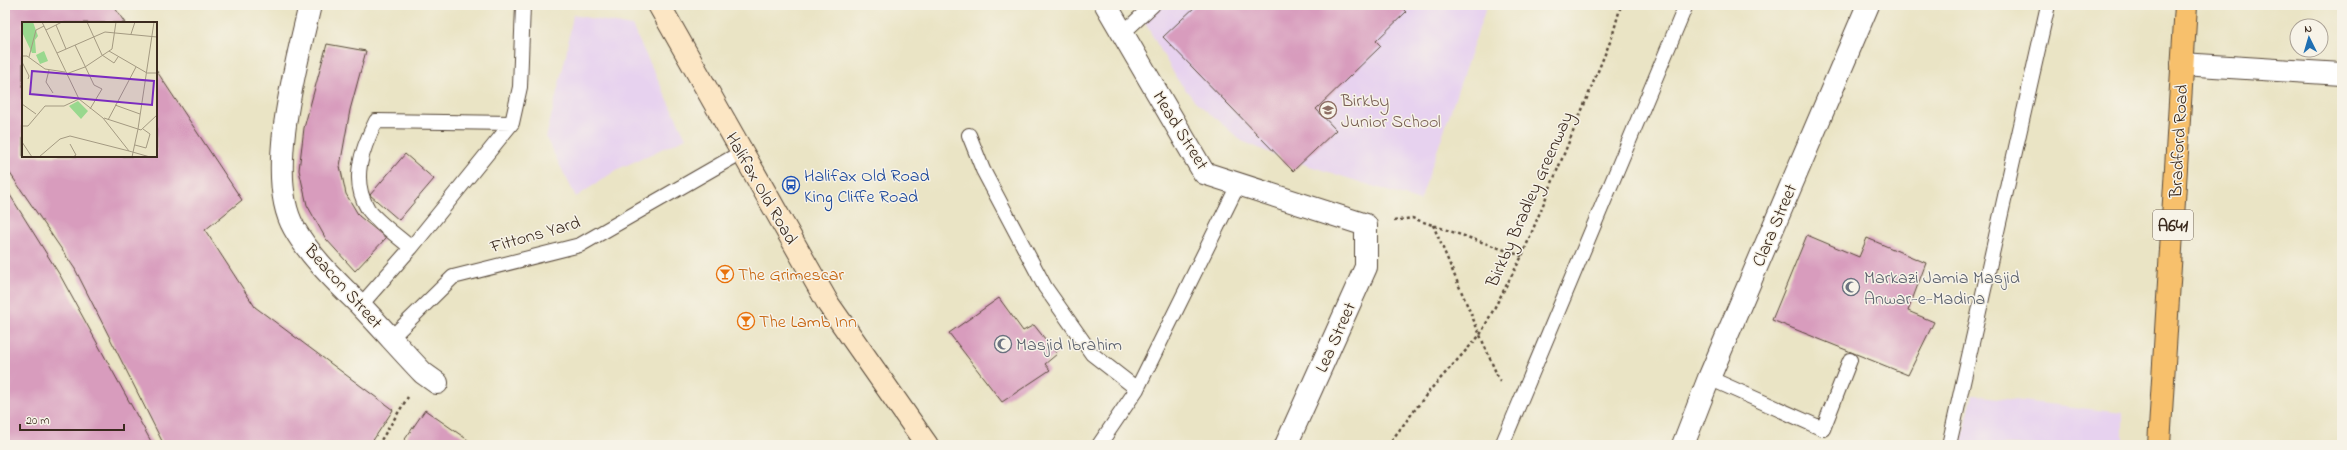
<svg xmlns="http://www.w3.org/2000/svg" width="2347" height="450" viewBox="0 0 2347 450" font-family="'Indie Flower',sans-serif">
	<rect width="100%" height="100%" fill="#f7f3e8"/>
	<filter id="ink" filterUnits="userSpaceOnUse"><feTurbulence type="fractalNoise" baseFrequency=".025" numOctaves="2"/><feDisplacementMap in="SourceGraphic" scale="8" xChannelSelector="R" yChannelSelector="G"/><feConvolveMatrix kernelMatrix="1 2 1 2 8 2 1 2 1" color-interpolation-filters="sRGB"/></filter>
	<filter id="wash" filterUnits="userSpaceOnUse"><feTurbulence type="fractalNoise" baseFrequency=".012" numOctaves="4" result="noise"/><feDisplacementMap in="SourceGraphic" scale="16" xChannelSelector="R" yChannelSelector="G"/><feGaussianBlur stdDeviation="0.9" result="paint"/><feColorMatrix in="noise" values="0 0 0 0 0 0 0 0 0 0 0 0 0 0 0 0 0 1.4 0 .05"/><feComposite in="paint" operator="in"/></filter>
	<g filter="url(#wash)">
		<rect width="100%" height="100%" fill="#eae4c5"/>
		<path fill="#e7d2ef" d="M1135,5H1487L1420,201L1275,155L1242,141L1194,100L1177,79Z
			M573,15L632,26L686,138L618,169L576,197L546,138L566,55Z
			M1973,395L2123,413V445H1960Z"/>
		<g id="blocks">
			<path fill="#d89cbd" d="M5,5H113L125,23H23V156H156V70L242,200L205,230L255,307L393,410L370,445H164L75,269L5,166Z
				M1197,5H1399L1406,12L1376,41L1381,46L1316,109L1336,130L1293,171L1163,37Z
				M327,44L366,51L350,110L340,166L346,194L359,216L386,238L355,271L326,239L307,205L299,170L304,128Z
				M405,154L434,179L399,220L370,195Z
				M5,187L61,277L153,445H5Z
				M1807,235L1859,257L1867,238L1926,263L1908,311L1934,322L1908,375L1772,320Z
				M999,298L1023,331L1034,325L1057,354L1045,364L1050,370L1002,402L949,333Z
				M425,410L475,445H401Z"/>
		</g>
	</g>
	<g filter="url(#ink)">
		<use href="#blocks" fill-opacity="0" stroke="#554637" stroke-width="1"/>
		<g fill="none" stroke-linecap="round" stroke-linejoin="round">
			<g stroke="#554637" stroke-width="16">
				<path id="lane" d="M1123,33L1153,5
					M969,135L983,170L1045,287L1092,354L1137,389
					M411,248C399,237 377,222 368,209C350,180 362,149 376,121L512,123
					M360,306L411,248L512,123L520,87L523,5
					M391,338L453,277L580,245L742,152
					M1709,378L1823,429L1850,360
					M1099,445L1137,389L1238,185
					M1502,445L1686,5
					M1949,445L2048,5"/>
			</g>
			<g stroke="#554637" stroke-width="24">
				<path id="street" d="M310,5C297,62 264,176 294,228C311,258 337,282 361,306C382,328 402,351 423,373L437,383
					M1106,5L1204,173L1366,225V267L1286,445
					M2182,64L2342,74
					M1683,445L1709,378L1868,5"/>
			</g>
			<g stroke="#554637" stroke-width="24">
				<path id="secondary" d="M659,5L829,305L927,445"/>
			</g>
			<g stroke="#554637" stroke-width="24">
				<path id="primary" d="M2159,445L2186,5"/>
			</g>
			<path stroke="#554637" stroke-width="2.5" stroke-dasharray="3 3" stroke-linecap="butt" d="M1394,221L1412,218L1522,256
				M1433,225L1500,382
				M378,445L408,397
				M1388,445L1430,390L1480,335L1522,256L1612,37L1621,5"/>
			<use href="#lane" stroke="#fff" stroke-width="14"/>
			<use href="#street" stroke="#fff" stroke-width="22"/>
			<use href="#secondary" stroke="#fce6c4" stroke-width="22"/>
			<use href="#primary" stroke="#f7c06c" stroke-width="22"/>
		</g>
	</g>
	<defs>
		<g id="school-ring" transform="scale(0.9)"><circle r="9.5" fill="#f7f3e8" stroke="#8d6e63" stroke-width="1.5"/><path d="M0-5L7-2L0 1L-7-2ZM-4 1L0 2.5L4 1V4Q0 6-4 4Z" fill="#8d6e63"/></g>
		<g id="bus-ring" transform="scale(0.9)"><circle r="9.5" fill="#f7f3e8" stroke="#1a4fb4" stroke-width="1.5"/><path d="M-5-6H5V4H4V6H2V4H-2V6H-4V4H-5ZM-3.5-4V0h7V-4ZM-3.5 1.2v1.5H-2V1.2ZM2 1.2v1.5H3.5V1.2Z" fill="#1a4fb4"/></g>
		<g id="bar-ring" transform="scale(0.9)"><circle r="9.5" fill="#f7f3e8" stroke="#e8710a" stroke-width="1.5"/><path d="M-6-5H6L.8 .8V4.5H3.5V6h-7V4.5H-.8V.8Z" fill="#e8710a"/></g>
		<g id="mosque-ring" transform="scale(0.9)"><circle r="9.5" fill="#f7f3e8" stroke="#6b7280" stroke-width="1.5"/><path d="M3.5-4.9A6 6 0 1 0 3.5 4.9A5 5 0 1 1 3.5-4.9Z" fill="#6b7280"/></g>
	</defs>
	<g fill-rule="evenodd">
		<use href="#school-ring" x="1328" y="110"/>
		<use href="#bus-ring" x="791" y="185"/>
		<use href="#bar-ring" x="725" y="274"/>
		<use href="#mosque-ring" x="1851" y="287"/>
		<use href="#bar-ring" x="746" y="321"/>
		<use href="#mosque-ring" x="1003" y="344"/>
	</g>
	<g text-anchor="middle" stroke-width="3" stroke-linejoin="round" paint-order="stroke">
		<rect fill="#f7f3e8" stroke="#73665b" stroke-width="1" x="2153" y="210" width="40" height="30" rx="3"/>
		<g font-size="17" font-weight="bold" fill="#3b2a1e">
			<text x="2173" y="231">A641</text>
		</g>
		<g font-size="18" fill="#785e54" stroke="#f7f3e8" text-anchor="start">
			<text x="1341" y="106">Birkby<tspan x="1341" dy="21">Junior School</tspan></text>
		</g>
		<g font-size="18" fill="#3b2a1e" stroke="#f7f3e8">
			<text transform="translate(1181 130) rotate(58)" y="6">Mead Street</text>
			<text transform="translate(2178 141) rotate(-87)" y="6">Bradford Road</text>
			<text transform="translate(762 188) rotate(60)" y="6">Halifax Old Road</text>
			<text transform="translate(1529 199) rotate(-66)" y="6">Birkby Bradley Greenway</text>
			<text transform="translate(1774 225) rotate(-67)" y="6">Clara Street</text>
			<text transform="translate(535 234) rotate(-16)" y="6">Fittons Yard</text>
			<text transform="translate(344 286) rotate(48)" y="6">Beacon Street</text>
			<text transform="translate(1335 337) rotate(-66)" y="6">Lea Street</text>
		</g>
		<g font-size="18" fill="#164399" stroke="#f7f3e8" text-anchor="start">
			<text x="804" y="181">Halifax Old Road<tspan x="804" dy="21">King Cliffe Road</tspan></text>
		</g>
		<g font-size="18" fill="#c56008" stroke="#f7f3e8" text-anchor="start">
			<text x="738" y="280">The Grimescar</text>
			<text x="759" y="327">The Lamb Inn</text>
		</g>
		<g font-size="18" fill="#5b616d" stroke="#f7f3e8" text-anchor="start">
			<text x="1864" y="283">Markazi Jamia Masjid<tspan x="1864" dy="21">Anwar-e-Madina</tspan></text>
			<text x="1016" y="350">Masjid Ibrahim</text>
		</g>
	</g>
	<g transform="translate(22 22)">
		<rect width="135" height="135" fill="#eae4c5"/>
		<path d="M0,0H11L16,14L13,18L14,31H10L0,10ZM22,29L26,39L18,42L14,33ZM56,79L66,89L59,97L47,84Z" fill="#99d88e"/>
		<path fill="none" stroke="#a49a82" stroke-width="1" d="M20,0L57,77L81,96L107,129L128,135M65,0L80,33L92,41L96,35M34,3L44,27M24,8L40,0M109,12L113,0M53,23L72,63L80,67L68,87M87,29L125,51H135M35,31L83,10L135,15M0,34H5L23,47L43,50M7,35L14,8L22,4M0,40L7,54L6,57M27,48L24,60L31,71M44,52L63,45L90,27L94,0M0,82L14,92M93,83L118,92M82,96L119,108L135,93M86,98L114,45M0,104H6L23,84H42L57,77M0,120L10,135M48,122L54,133L51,135M113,123L124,126L128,112L121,107M17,135L38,117L48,114L107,129M110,135L116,107L132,0"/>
		<path fill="#7b2cbf" fill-opacity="0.15" stroke="#7b2cbf" stroke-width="2" d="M10,49L132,59L130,83L8,72Z"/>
		<rect width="135" height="135" fill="none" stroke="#3b2a1e" stroke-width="2"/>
	</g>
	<rect width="2347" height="450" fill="none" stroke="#f7f3e8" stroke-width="20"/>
	<g transform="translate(2309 38) rotate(355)"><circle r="19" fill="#f7f3e8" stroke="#aca397"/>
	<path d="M0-3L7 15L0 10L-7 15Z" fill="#1f6fb2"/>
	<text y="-6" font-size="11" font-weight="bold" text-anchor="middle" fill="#3b2a1e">N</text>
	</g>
	<path d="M20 424v6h104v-6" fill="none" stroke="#3b2a1e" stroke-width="2"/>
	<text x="26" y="424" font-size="12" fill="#3b2a1e" stroke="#f7f3e8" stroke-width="3" paint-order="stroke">20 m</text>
</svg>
